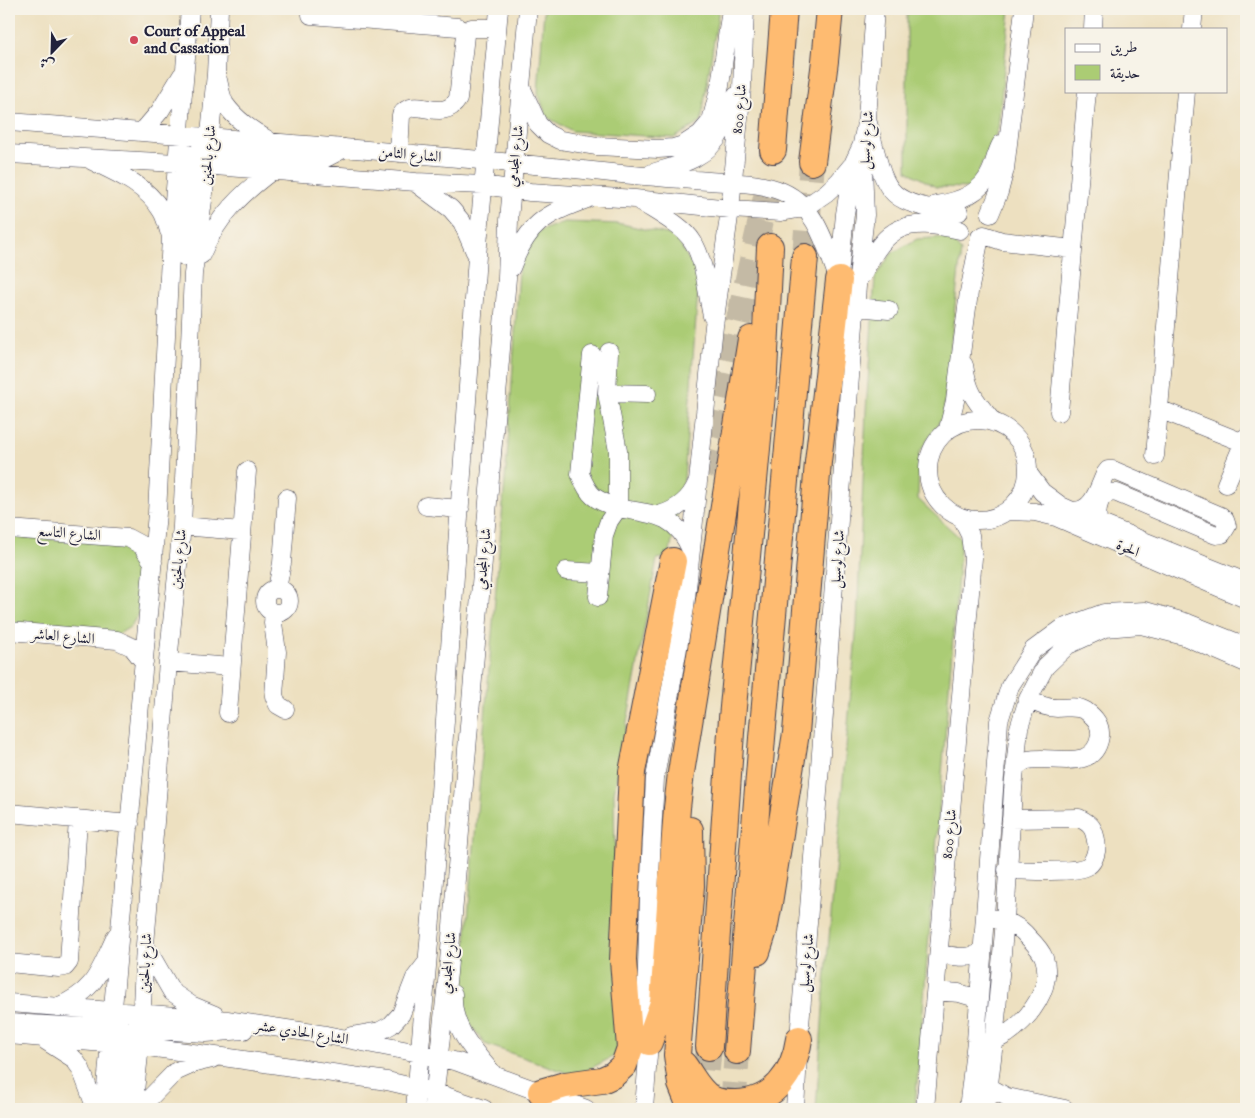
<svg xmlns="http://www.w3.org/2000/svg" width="1255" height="1118" viewBox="0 0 1255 1118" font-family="'IM FELL English',Amiri,serif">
	<rect width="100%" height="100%" fill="#f7f3e8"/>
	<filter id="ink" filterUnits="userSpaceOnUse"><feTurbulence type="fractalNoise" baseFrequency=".02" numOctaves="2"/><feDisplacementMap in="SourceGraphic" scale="10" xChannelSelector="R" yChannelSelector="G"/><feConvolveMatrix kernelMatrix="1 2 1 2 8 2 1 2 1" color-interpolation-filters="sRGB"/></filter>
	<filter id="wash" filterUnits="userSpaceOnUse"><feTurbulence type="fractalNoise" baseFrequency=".0096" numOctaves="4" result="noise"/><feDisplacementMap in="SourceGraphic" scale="20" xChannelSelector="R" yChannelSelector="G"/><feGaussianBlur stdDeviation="1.12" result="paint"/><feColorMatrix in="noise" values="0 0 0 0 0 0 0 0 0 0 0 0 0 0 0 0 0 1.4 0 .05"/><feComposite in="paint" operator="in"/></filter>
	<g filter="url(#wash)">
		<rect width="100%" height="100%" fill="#ede0c0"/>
		<path fill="#abcc74" stroke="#667758" d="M544,9H719L701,122L674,138L572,131L547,117L538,93Z
			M907,9H1010L998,129L971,188L936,187L907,171Z
			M564,222L622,224L675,236L699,277L684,479L669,557L657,559L614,793L618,1054L576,1076L485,1044L463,1014L464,966L508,445L521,238Z
			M949,237L961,251L943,416L919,453L918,499L961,539L915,1109H816L824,994L857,624L866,411L875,277L892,253L917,239Z
			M9,536L118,544L129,547L138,558L141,569L138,615L130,627L117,635L9,626Z"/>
	</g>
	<g filter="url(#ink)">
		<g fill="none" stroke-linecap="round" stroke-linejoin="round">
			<path stroke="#c4baa5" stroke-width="26" stroke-dasharray="26 13" stroke-linecap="butt" d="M805,257L812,162
				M701,474L715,428L771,175
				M703,1109L709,1047
				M733,1109L737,1051"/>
			<g stroke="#403e4f" stroke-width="19">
				<path id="minor" d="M311,15L458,27
					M471,28H497
					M1093,29L1094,9
					M1192,29L1194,9
					M218,80C220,88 221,97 225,104C236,120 252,130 268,140
					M522,89L538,124L548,134L560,140L597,146L658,149L673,148L683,145L700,134L711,121L720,86L731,9
					M9,122C210,137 411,152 612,173C644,176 677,179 709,181C734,183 760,182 783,192C818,208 826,248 839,280
					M868,123C887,193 881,203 959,212
					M142,132L160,111L182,75
					M198,152L208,151L322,160L345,148
					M399,153L401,115C415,94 442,125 458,99L465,35
					M9,154L177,163L416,182L483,185L530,192L635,199L730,209L781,212L804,208L826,193L838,182L853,164L861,147
					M92,161C117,173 146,185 161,210C165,216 167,224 169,231
					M652,173C679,165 707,159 721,132C727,120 729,108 736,96
					M416,183L451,209L462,222L475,252
					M638,200C654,211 683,225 693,242C705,261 707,294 712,316
					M936,205C958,202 982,193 991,171C995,162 996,153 1001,144
					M990,214L999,192L1005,169L1024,9
					M984,235L1002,241L1073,249
					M201,255C216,218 242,193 273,170
					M185,257L192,164L188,154
					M511,268C528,224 543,215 587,199
					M863,274C887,224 906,218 960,230
					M839,277L845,214L853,164
					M856,307L889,310
					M592,355L580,474C590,498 594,499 618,508V451L607,393L647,394
					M964,365C968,394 976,401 994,423
					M607,393L609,352
					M1159,409L1244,443
					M1059,412L1087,91
					M928 470a50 50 0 1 1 100 0a50 50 0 1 1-100 0Z
					M948,429L955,401L969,292L980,237
					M1155,456L1186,91
					M1028,473L1042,492L1061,506L1099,523L1246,582
					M1226,484L1246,437
					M426,506L460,509
					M1007,511L1035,512L1056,517L1246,599
					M1074,511C1093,511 1098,489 1105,474L1108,470H1113L1221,516L1225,520L1227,526L1222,534L1216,535L1117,493C1099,489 1095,510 1099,523
					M659,515C677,510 690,500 697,483
					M182,526L242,531
					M9,529L128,538L141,545L153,562
					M566,571L600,573
					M277,589L282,563L287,498
					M265 601a12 12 0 1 1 24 0a12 12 0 1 1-24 0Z
					M598,597L604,535L609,521L618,508C651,514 676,513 691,550
					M274,613L273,623L277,652L274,696L278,705L285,709
					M9,631L117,640L132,647L144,662
					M168,662L231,667
					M228,713L247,471
					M1015,768C1019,765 1023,761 1028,760C1053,754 1094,774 1100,736C1101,725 1096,718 1086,711C1077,705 1067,708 1057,708C1046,708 1037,704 1028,699
					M9,813L130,824
					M1007,870C1025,870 1075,874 1088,866C1095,861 1098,848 1096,841C1094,828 1091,824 1079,818L1011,819
					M146,947L172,992L191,1005L215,1015
					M939,954C953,956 969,960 982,952
					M9,963L59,968L65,967L69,962L78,819
					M936,991L959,993L979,999
					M453,994C451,1028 474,1051 494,1075
					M9,1003L227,1020L326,1035L419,1053L458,1062L586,1109
					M57,1007C96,991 99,972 116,936
					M9,1023L123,1029
					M9,1035L140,1046L223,1057L387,1081L434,1092L484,1109
					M351,1036L380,1031L391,1025L401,1014L415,978L425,965
					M46,1041L74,1059L81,1069L96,1109
					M986,1042C995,1042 1000,1038 1007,1034C1029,1019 1054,987 1044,958C1041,950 1034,943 1028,937C1020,927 1007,920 995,919
					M111,1044L120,1034L135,1029L206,1033L244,1030
					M989,1087L1007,1097L1065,1109
					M104,1109L157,513L171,237L190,9
					M120,1109L127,1035
					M133,1109L140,1046L145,945L168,662L182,526L193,274L204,193L216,74L219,9
					M139,1109L175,1072L195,1063L212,1059
					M415,1109L433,895L477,256L499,9
					M433,1109L448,973L507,278L509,220L528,9
					M644,1109L649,1042L646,1002L649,896L655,778L685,608L714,326L730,209L742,88L745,9
					M795,1109L799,1039L857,286L865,215L862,144L867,118L875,9
					M925,1109L973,558L970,535L961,517
					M968,1109L976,1041L999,721L1010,686L1033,650L1063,628L1104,613L1145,611L1188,623L1246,646
					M986,1109L994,1042L1005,920L1013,790L1019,728L1028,699L1045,667L1068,645L1105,628L1141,625L1184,636L1246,663"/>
			</g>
			<g stroke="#403e4f" stroke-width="28">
				<path id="highway" d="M773,150L784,9
					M812,162L825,61L830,9
					M690,830L691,886L677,1055L681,1084L691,1109
					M757,952L764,930L769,903L796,733L818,462L839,280
					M649,1042L663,1003L677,808L681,773L751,339
					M709,1047L732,718L764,373L770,247
					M737,1051L762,738L805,257
					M683,1064C692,1076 699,1092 712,1099C719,1103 728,1103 735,1103C773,1103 794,1074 799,1039
					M541,1092L565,1085L602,1080L613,1075L624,1065L630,1048L623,960L632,772L673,561"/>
			</g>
			<use href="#minor" stroke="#fff" stroke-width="18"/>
			<use href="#highway" stroke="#febb71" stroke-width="26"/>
		</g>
	</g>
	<circle fill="#d1495b" stroke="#f7f3e8" stroke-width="2" cx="134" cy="40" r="5"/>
	<g text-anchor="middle" stroke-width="4" stroke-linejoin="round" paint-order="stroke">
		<g font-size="15" font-weight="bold" fill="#22223b" stroke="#f7f3e8" text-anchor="start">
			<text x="144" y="36">Court of Appeal<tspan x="144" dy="17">and Cassation</tspan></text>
		</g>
		<g font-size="15" fill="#22223b" stroke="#f7f3e8">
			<text transform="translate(739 109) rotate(-85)" y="5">شارع 800</text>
			<text transform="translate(866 140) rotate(-86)" y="5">شارع لوسيل</text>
			<text transform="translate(410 154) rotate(5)" y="5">الشارع الثامن</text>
			<text transform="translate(208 155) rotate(-85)" y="5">شارع بالحنين</text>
			<text transform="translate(515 156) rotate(-84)" y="5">شارع المجدمي</text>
			<text transform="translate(69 533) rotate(4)" y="5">الشارع التاسع</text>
			<text transform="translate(1128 548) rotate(23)" y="5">الحوة</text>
			<text transform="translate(178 559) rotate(-84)" y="5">شارع بالحنين</text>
			<text transform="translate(483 559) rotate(-85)" y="5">شارع المجدمي</text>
			<text transform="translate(837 559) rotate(-86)" y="5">شارع لوسيل</text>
			<text transform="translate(63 636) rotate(5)" y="5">الشارع العاشر</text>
			<text transform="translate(949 834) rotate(-85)" y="5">شارع 800</text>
			<text transform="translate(145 963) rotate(-87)" y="5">شارع بالحنين</text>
			<text transform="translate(448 963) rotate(-85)" y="5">شارع المجدمي</text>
			<text transform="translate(806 963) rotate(-85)" y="5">شارع لوسيل</text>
			<text transform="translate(302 1032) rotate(9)" y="5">الشارع الحادي عشر</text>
		</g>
	</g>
	<rect width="1255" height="1118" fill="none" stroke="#f7f3e8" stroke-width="30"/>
	<rect x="1065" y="28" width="162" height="65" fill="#f7f3e8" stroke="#a29fa3"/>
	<rect x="1075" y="44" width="25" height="8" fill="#ffffff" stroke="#a29fa3"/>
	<text x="1110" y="52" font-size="15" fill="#22223b">طريق</text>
	<rect x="1075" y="65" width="25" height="15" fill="#abcc74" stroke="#a29fa3"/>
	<text x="1110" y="78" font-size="15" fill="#22223b">حديقة</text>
	<g transform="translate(52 52) rotate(203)" stroke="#f7f3e8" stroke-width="4" paint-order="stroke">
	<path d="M0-4L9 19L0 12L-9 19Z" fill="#22223b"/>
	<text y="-8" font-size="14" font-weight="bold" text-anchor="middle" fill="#22223b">ش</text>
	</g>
</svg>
